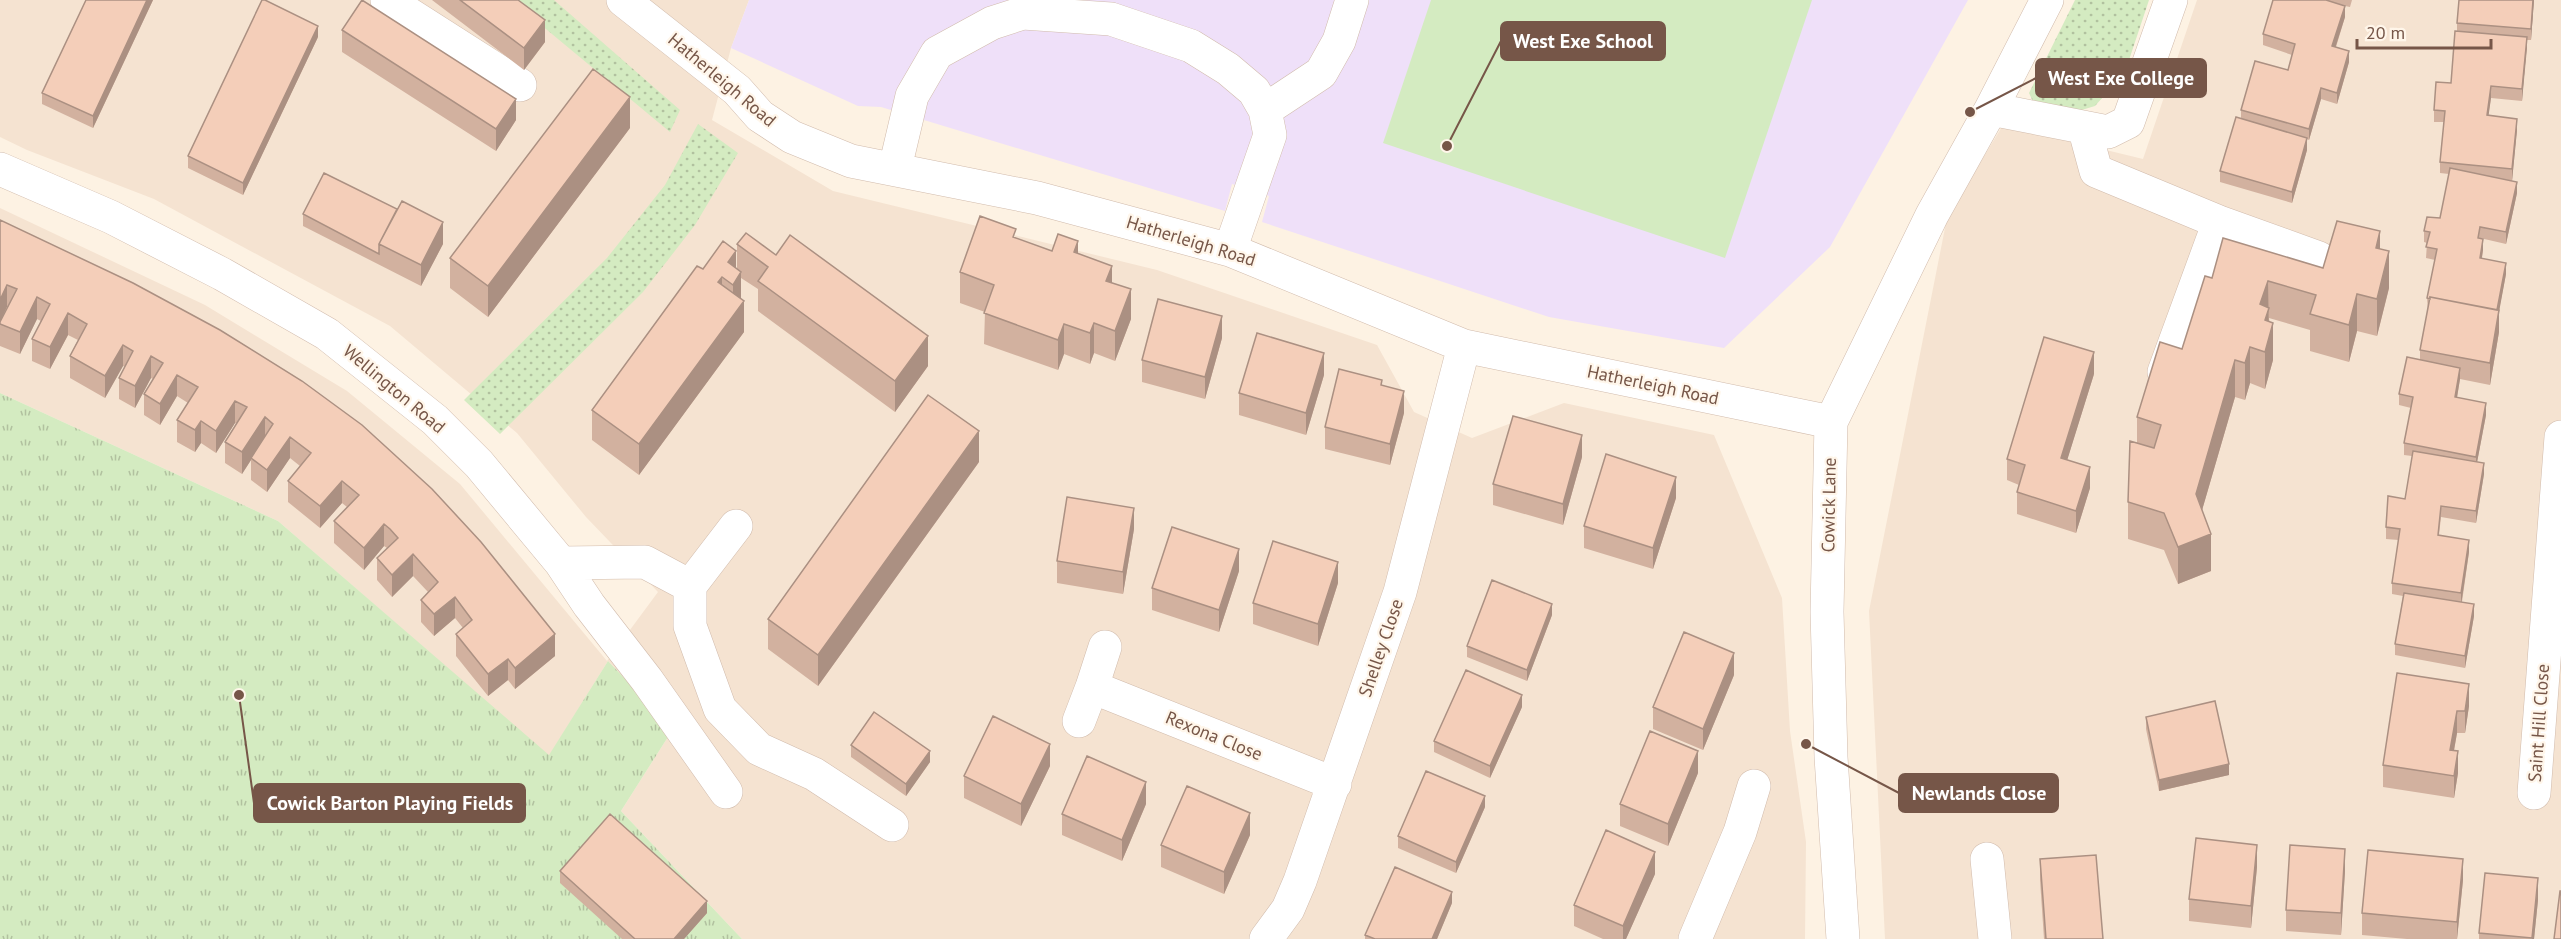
<svg xmlns="http://www.w3.org/2000/svg" width="2561" height="939" viewBox="0 0 2561 939" font-family="'PT Sans',sans-serif">
	<defs>
		<pattern id="grass-dots" width="8" height="8" patternUnits="userSpaceOnUse" patternTransform="scale(1.5)"><rect width="8" height="8" fill="#d4ebc1"/><path d="M2 2h.1M6 6h.1" fill="none" stroke="#b1c19f" stroke-width="1.8" stroke-linecap="round"/></pattern>
		<pattern id="park-tufts" width="24" height="20" patternUnits="userSpaceOnUse" patternTransform="scale(1.5)"><rect width="24" height="20" fill="#d4ebc1"/><path d="M3 7l-1-3M5 7V3M7 7l1-3M15 17l-1-3M17 17v-4M19 17l1-3" fill="none" stroke="#b1c19f"/></pattern>
	</defs>
	<rect width="100%" height="100%" fill="#fdf2e3"/>
	<path fill="#f5e3d1" d="M0,0H749L731,48L712,120L833,191L1157,270L1377,345L1414,412L1472,438L1564,403L1714,435L1782,598L1790,731L1806,842L1805,939H742L621,811L673,729L608,661L549,756L278,521L0,393V208L205,305L347,391L460,484L607,661L658,592L586,517L517,433L390,326L154,199L27,150L0,137Z
		M2197,0H2561V939H1885L1869,611L1947,218L2003,125L2143,159Z"/>
	<path fill="#efe0f9" d="M749,0H1968L1830,247L1724,348L1549,317L1262,222L1269,196L1232,184L1225,211L881,107L858,106L731,48Z"/>
	<path fill="url(#grass-dots)" d="M511,0H554L680,110L670,132Z
		M2075,0H2149L2125,72L2095,106L2065,115L2036,108L2029,93Z
		M698,124L738,153L695,225L643,292L500,434L464,400L607,258L665,185Z"/>
	<path fill="url(#park-tufts)" d="M0,393L278,521L549,755L608,661L673,729L621,811L742,939H0Z"/>
	<path fill="#d4ebc1" d="M1431,0H1812L1725,258L1383,143Z"/>
	<g fill="none" stroke-linecap="round" stroke-linejoin="round">
		<g stroke="#d1bbac" stroke-width="34">
			<path id="minor" d="M387,0L520,85
				M623,0L737,90L760,116L792,137L851,161L1037,198L1230,250L1464,346L1831,422
				M1991,109L2108,132L2128,122L2171,0
				M1265,110L1321,73L1339,41L1352,0
				M2084,127L2096,171L2219,222L2319,258
				M895,168L912,96L937,53L992,23L1023,13L1111,19L1191,46L1228,69L1254,91L1265,110L1270,135L1230,250
				M0,169L111,217L222,274L327,334L435,420L479,464L561,563L645,562L690,586L736,526
				M2164,372L2219,222
				M561,563L589,605L647,680L726,792
				M690,586V626L720,709L759,749L814,774L892,825
				M1092,687L1105,647
				M1079,721L1092,687L1335,784
				M2534,793L2561,437
				M1987,859L1995,939
				M1266,939L1288,909L1300,881L1400,592L1464,346
				M1695,939L1740,832L1754,786
				M1843,939L1831,757L1827,612L1831,422L1932,215L1991,109L2047,0"/>
		</g>
		<use href="#minor" stroke="#fff" stroke-width="33"/>
	</g>
	<path fill="#d2b19f" d="M86,0H153L93,128L42,104V93Z
		M432,0H518L545,42L524,70Z
		M2273,0H2352L2350,7L2345,6V17L2336,47L2349,62L2337,104L2321,99L2309,140L2307,139V150L2292,203L2220,182V171L2241,119V110L2288,70L2292,55L2263,45V34Z
		M2534,0L2531,40H2527L2522,101L2491,98L2488,116L2517,130L2512,181L2517,193L2506,244L2480,238L2483,250L2482,258L2506,274L2499,310V332L2490,385L2460,379L2457,398L2486,415L2477,462L2484,474L2476,523L2441,517L2439,535L2469,552L2462,602L2474,616L2465,668L2395,655V644L2403,596L2392,594V583L2399,540L2386,539V527L2405,499L2412,456L2404,455V443L2411,408L2399,405V394L2420,360V350L2428,310L2427,298L2435,260L2426,258L2427,243L2424,242V231L2440,218L2449,174L2440,173V162L2444,122H2434V110L2451,83L2457,31V23Z
		M342,30L516,120L496,151L342,52Z
		M318,37L243,195L188,168V156Z
		M630,128L488,317L450,288V258Z
		M303,214L443,244L421,286L303,226Z
		M0,220L133,283L555,656L515,689L508,680L488,696L456,656V634L463,628L455,618L434,636L421,622V600L428,592L413,576L392,597L377,580V558L387,548L384,546L364,570L334,543V521L347,507L342,503L320,528L288,502V481L300,466L290,458L267,492L251,480V460L242,474L225,463V442L237,424L235,423L216,453L201,443L195,452L177,442V420L188,403L177,396L160,425L144,415V394L153,379L151,378L135,408L119,399V378L125,367L123,366L105,398L70,378V356L78,340L68,335L50,369L32,361V339L41,321L37,319L20,354L0,346V322L8,307H7Z
		M1016,238L1052,251L1078,254L1112,283L1131,319L1115,361L1094,353L1090,364L1064,354L1058,370L984,344L985,312L960,303V272Z
		M737,244L928,366L895,412L758,311V289L741,278V300L744,332L639,475L592,440V410L703,269L736,268L737,269Z
		M2380,249L2389,288L2377,336L2357,331L2349,362L2310,351V330L2269,318L2273,360L2265,389L2250,383L2245,400L2235,397L2202,510L2211,571L2178,584L2164,550L2128,539V502L2137,443V417L2182,349L2212,278L2323,268Z
		M1222,338L1205,399L1142,382V360Z
		M2094,374L2067,460L2090,488L2076,533L2017,514V492L2019,485L2007,480V459Z
		M1324,375L1306,435L1239,415V393Z
		M1382,386L1404,413L1390,465L1325,449V427Z
		M1582,457L1563,525L1493,505V484Z
		M979,462L818,686L768,649V619Z
		M1676,498L1653,569L1584,548V526Z
		M1134,529L1123,594L1057,583V561Z
		M1239,571L1219,632L1152,610V588Z
		M1338,583L1318,646L1253,624V603Z
		M1552,615L1527,681L1467,657V646Z
		M1734,675L1703,750L1653,729V707Z
		M2469,684V706L2465,733H2457L2454,751L2458,773L2454,798L2383,787V765Z
		M1522,707L1490,778L1434,752V741Z
		M2146,717L2229,775L2159,791L2146,729Z
		M851,745L930,762L906,796L851,757Z
		M1050,766L1021,826L964,798V776Z
		M1698,773L1668,846L1620,826V804Z
		M1146,804L1122,861L1062,835V814Z
		M1485,807L1456,873L1398,848V836Z
		M1250,835L1224,894L1161,867V845Z
		M2040,859L2103,939H2044L2040,880Z
		M2257,867L2251,928L2189,921V899Z
		M560,871L707,913L684,939H622L560,883Z
		M2345,871L2341,935L2286,931V910Z
		M1655,874L1626,939H1603L1574,926V905Z
		M2463,880L2457,939H2407L2362,935V913Z
		M2538,900L2534,939H2479V933Z
		M1452,903L1437,939H1365V935Z"/>
	<path fill="#ab9082" d="M147,0H153L93,128V116Z
		M2533,0H2534L2531,40V29Z
		M2345,6V17L2332,58V46Z
		M545,20V42L524,70V48Z
		M318,26V37L243,195V183Z
		M2527,37V48L2522,101V89Z
		M2349,51V62L2337,104V93Z
		M2491,86V98L2487,127V115Z
		M2321,88V99L2309,140V129Z
		M630,97V128L488,317V286Z
		M516,99V120L496,151V129Z
		M2517,119V130L2512,181V169Z
		M2307,138V150L2292,203V192Z
		M2517,182V193L2506,244V232Z
		M443,222V244L421,286V265Z
		M2380,231V267L2376,248Z
		M2483,239V250L2480,269V258Z
		M1078,241V272L1074,252Z
		M736,251V280L741,272V303L733,315V285L728,262Z
		M2389,251V288L2377,336V299Z
		M2506,263V274L2497,323V312Z
		M1112,266V297L1106,281Z
		M722,277V307L718,282Z
		M2268,281L2269,338L2273,323V360L2265,389V326L2260,304Z
		M7,285V307L0,322V300Z
		M1131,289V319L1115,361V331Z
		M2357,294V331L2349,362V325Z
		M37,297V319L20,354V332Z
		M744,301V332L639,475V444Z
		M2499,310V332L2490,385V363Z
		M68,313V335L50,369V347Z
		M1222,316V338L1205,399V377Z
		M1094,323V353L1090,364V333Z
		M1064,324V354L1058,370V340Z
		M928,336V366L895,412V381Z
		M123,345V366L105,398V376Z
		M2250,347V383L2245,400V363Z
		M2094,352V374L2061,480V458Z
		M1324,353V375L1306,435V413Z
		M151,356V378L135,408V386Z
		M2235,360V397L2196,531V494Z
		M2460,368V379L2455,409V397Z
		M177,375V396L160,425V404Z
		M1404,391V413L1390,465V444Z
		M235,401V423L216,453V431Z
		M2486,403V415L2476,468V457Z
		M265,417V439L251,458V460L242,474V452Z
		M201,421V443L195,452V430Z
		M979,431V462L818,686V655Z
		M1582,435V457L1563,525V504Z
		M290,437V458L267,492V470Z
		M2484,463V474L2476,523V511Z
		M2090,467V488L2076,533V511Z
		M1676,477V498L1653,569V548Z
		M342,481V503L320,528V506Z
		M1134,508V529L1123,594V572Z
		M384,524V546L364,570V548Z
		M2211,534V571L2178,584V547Z
		M2469,540V552L2461,605V593Z
		M1239,549V571L1219,632V610Z
		M413,554V576L392,597V575Z
		M1338,562V583L1318,646V624Z
		M455,597V618L434,636V614Z
		M1552,604V615L1527,681V670Z
		M2474,604V616L2465,668V656Z
		M555,634V656L515,689V668Z
		M1734,653V675L1703,750V729Z
		M508,659V680L488,696V674Z
		M2469,684V706L2465,733V711Z
		M1522,695V707L1490,778V766Z
		M2457,711V733L2450,772V750Z
		M1050,744V766L1021,826V804Z
		M930,751V762L906,796V784Z
		M1698,751V773L1668,846V824Z
		M2458,751V773L2454,798V776Z
		M2229,764V775L2159,791V780Z
		M1146,782V804L1122,861V840Z
		M1485,796V807L1456,873V862Z
		M1250,813V835L1224,894V872Z
		M2257,845V867L2251,928V906Z
		M2345,849V871L2341,935V913Z
		M1655,852V874L1626,939H1623V926Z
		M2463,859V880L2457,939V922Z
		M2538,878V900L2534,939H2532Z
		M1452,892V903L1437,939H1432Z
		M707,901V913L684,939H674Z"/>
	<path fill="#f4ceb9" stroke="#ab9082" stroke-width="1.5" d="M86,0H147L93,116L42,93Z
		M262,0H265L318,26L243,183L188,156Z
		M362,0L516,99L496,129L342,30Z
		M460,0H518L545,20L524,48Z
		M2273,0H2326L2345,6L2332,46L2349,51L2337,93L2321,88L2309,129L2241,110L2255,61L2288,70L2295,44L2263,34Z
		M2459,0H2533L2531,29L2457,23Z
		M2455,31L2527,37L2522,89L2491,86L2487,115L2517,119L2512,169L2440,162L2445,111L2434,110L2436,82L2451,83Z
		M593,69L630,97L488,286L450,258Z
		M2236,117L2307,138L2292,192L2220,171Z
		M2450,168L2517,182L2506,232L2480,227L2478,238L2483,239L2480,258L2506,263L2497,310L2430,297V299L2427,298L2437,249L2426,247L2430,232L2424,231L2427,217L2440,218Z
		M324,173L397,209L379,244V254L303,214Z
		M402,201L443,222L421,265L379,244Z
		M980,216L1016,229L1013,237L1052,251L1058,234L1078,241L1074,252L1112,266L1106,281L1131,289L1115,331L1094,323L1090,333L1064,324L1058,340L984,313L994,285L960,272Z
		M0,220L133,283L220,330L302,381L362,425L432,489L481,542L555,634L515,668L508,659L488,674L456,634L472,620L455,597L434,614L421,600L438,582L413,554L392,575L377,558L398,538L390,529L384,524L364,548L334,521L359,495L342,481L320,506L288,481L311,453L290,437L267,470L251,458L273,424L265,417L242,452L225,442L247,407L235,401L216,431L201,421L195,430L177,420L198,387L177,375L160,404L144,394L163,363L151,356L135,386L119,378L133,351L123,345L105,376L70,356L87,324L68,313L50,347L32,339L50,304L37,297L20,332L0,324V322L17,289L7,285L0,300Z
		M2337,221L2380,231L2376,248L2389,251L2377,299L2357,294L2349,325L2310,314L2316,295L2268,281L2260,304L2269,308L2265,320L2273,323L2265,352L2250,347L2245,363L2235,360L2196,494L2211,534L2178,547L2164,513L2128,502L2130,441L2154,448L2161,425L2137,417L2160,342L2182,349L2205,276L2212,278L2223,238L2323,268Z
		M746,233L776,255L790,235L928,336L895,381L758,281L768,267L737,244Z
		M723,241L736,251L728,262L741,272L733,285L722,277L718,282L744,301L639,444L592,410L697,266L703,269Z
		M2430,297L2499,310L2490,363L2420,350Z
		M1158,299L1222,316L1205,377L1142,360Z
		M1257,333L1324,353L1306,413L1239,393Z
		M2044,337L2094,352L2061,458L2090,467L2076,511L2017,492L2025,465L2007,459Z
		M2407,357L2460,368L2455,397L2486,403L2476,457L2404,443L2413,397L2399,394Z
		M1339,369L1382,380L1381,385L1404,391L1390,444L1325,427Z
		M928,395L979,431L818,655L768,619Z
		M1513,416L1582,435L1563,504L1493,484Z
		M2413,451L2484,463L2476,511L2441,506L2438,535L2469,540L2461,593L2392,583L2400,529L2386,527L2388,496L2405,499Z
		M1606,454L1676,477L1653,548L1584,526Z
		M1067,497L1134,508L1123,572L1057,561Z
		M1172,527L1239,549L1219,610L1152,588Z
		M1273,541L1338,562L1318,624L1253,603Z
		M1492,580L1552,604L1527,670L1467,646Z
		M2404,593L2474,604L2465,656L2395,644Z
		M1684,632L1734,653L1703,729L1653,707Z
		M1466,670L1522,695L1490,766L1434,741Z
		M2397,673L2469,684L2465,711H2457L2450,750L2458,751L2454,776L2383,765Z
		M2215,701L2229,764L2159,780L2146,717Z
		M874,712L930,751L906,784L851,745Z
		M993,716L1050,744L1021,804L964,776Z
		M1650,731L1698,751L1668,824L1620,804Z
		M1087,756L1146,782L1122,840L1062,814Z
		M1426,771L1485,796L1456,862L1398,836Z
		M1187,786L1250,813L1224,872L1161,845Z
		M610,814L707,901L674,939H635L560,871Z
		M1606,830L1655,852L1623,926L1574,905Z
		M2196,838L2257,845L2251,906L2189,899Z
		M2290,845L2345,849L2341,913L2286,910Z
		M2368,850L2463,859L2457,922L2362,913Z
		M2096,855L2103,939H2046L2040,859Z
		M1395,867L1452,892L1432,939H1375L1365,935Z
		M2485,873L2538,878L2532,938L2479,933Z
		M2560,891H2561V939H2554Z"/>
	<g text-anchor="middle" stroke-width="4.5" stroke-linejoin="round" paint-order="stroke">
		<g font-size="18" fill="#765648" stroke="#fff6ea">
			<text transform="translate(722 80) rotate(40)" y="6">Hatherleigh Road</text>
			<text transform="translate(1191 241) rotate(17)" y="6">Hatherleigh Road</text>
			<text transform="translate(1653 385) rotate(12)" y="6">Hatherleigh Road</text>
			<text transform="translate(394 389) rotate(40)" y="6">Wellington Road</text>
			<text transform="translate(1829 505) rotate(-89)" y="6">Cowick Lane</text>
			<text transform="translate(1381 648) rotate(-71)" y="6">Shelley Close</text>
			<text transform="translate(2539 723) rotate(-86)" y="6">Saint Hill Close</text>
			<text transform="translate(1214 736) rotate(22)" y="6">Rexona Close</text>
		</g>
	</g>
	<path fill="none" stroke="#765648" stroke-width="2" d="M1447 146L1501 41M1970 112L2036 78M1806 744L1899 793M239 695L254 803"/>
	<g fill="#765648" stroke="#fff6ea" stroke-width="2">
		<circle cx="1447" cy="146" r="6"/>
		<circle cx="1970" cy="112" r="6"/>
		<circle cx="1806" cy="744" r="6"/>
		<circle cx="239" cy="695" r="6"/>
	</g>
	<g fill="#765648" stroke="#765648" stroke-width="2">
		<rect x="1501" y="22" width="164" height="38" rx="6"/>
		<rect x="2036" y="59" width="170" height="38" rx="6"/>
		<rect x="1899" y="774" width="159" height="38" rx="6"/>
		<rect x="254" y="784" width="271" height="38" rx="6"/>
	</g>
	<g font-size="20" text-anchor="middle" font-weight="bold" fill="#fff">
		<text x="1583" y="48">West Exe School</text>
		<text x="2121" y="85">West Exe College</text>
		<text x="1979" y="800">Newlands Close</text>
		<text x="390" y="810">Cowick Barton Playing Fields</text>
	</g>
	<path d="M2357 39v9h134v-9" fill="none" stroke="#765648" stroke-width="3"/>
	<text x="2366" y="39" font-size="18" fill="#765648" stroke="#fff6ea" stroke-width="4.5" paint-order="stroke">20 m</text>
</svg>
